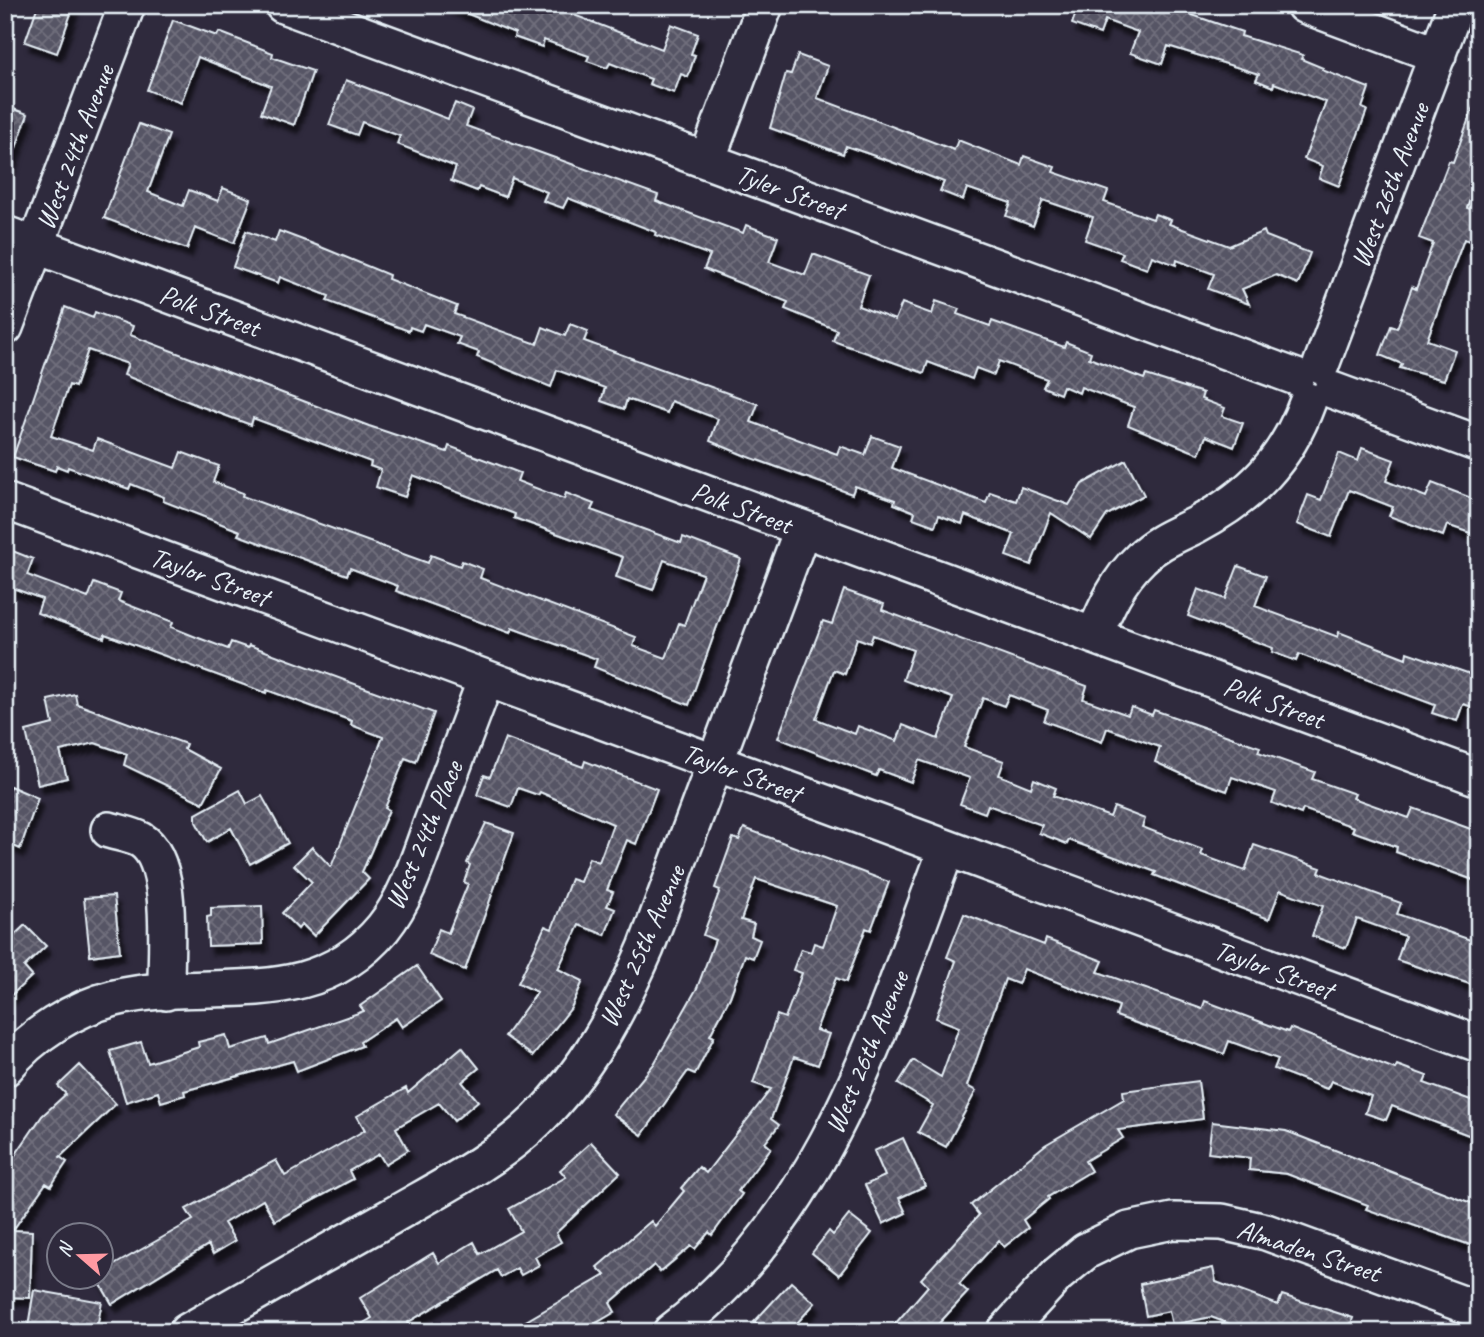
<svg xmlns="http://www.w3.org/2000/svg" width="1484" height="1337" viewBox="0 0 1484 1337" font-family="Caveat,sans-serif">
	<defs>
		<pattern id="building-cross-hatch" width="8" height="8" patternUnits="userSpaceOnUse" patternTransform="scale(1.75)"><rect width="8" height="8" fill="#575565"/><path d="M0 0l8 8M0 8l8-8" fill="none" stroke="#6f6e7c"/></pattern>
		<filter id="shadow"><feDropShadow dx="4.5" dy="8" stdDeviation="2" flood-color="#0009"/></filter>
	</defs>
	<rect width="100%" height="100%" fill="#2f2a3d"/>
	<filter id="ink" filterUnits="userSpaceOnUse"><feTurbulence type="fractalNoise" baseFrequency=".0143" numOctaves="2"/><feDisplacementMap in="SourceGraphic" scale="14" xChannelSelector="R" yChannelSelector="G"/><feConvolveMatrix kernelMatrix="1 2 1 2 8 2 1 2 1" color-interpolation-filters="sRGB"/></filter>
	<g filter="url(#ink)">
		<path fill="url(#building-cross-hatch)" stroke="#e8f1f8" stroke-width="2" fill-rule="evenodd" filter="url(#shadow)" d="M38,5H74L57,53L25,42Z
			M446,5H563L561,10L662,49L671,24L698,34L691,54L695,55L688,77L681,74L674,93L649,84L651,79L610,63L607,68L587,61L589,56L544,40L542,47L514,37L515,33Z
			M1072,5H1163L1242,32L1241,36L1303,55L1301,59L1323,68L1322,70L1369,88L1362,108L1367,110L1339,186L1319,178L1323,166L1304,159L1326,102L1274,83L1273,87L1256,80L1259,74L1168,46L1162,64L1130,53L1138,32L1105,20L1100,34L1072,24L1077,9Z
			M173,20L217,36L219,32L273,53L272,57L313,71L294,125L261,113L271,86L198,57L181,103L147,90Z
			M798,55L828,66L817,98L954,150L958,140L1021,165L1024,156L1055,167L1053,172L1108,191L1104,202L1153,219L1155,214L1171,220L1169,224L1229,246L1264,231L1266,236L1310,253L1298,284L1276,275L1242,289L1249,304L1208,289L1214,274L1177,260L1176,265L1152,256L1147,269L1120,259L1123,253L1085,240L1093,217L1043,200L1033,226L1006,216L1011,203L967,188L963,200L940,191L944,182L892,162L846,146L843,154L770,128L786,73L791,74Z
			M346,80L448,119L455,103L472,110L466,126L658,195L656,201L743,233L746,225L778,237L769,262L805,275L813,254L869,275L858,306L895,320L902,303L932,314L936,301L959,309L957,314L990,326L992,321L1064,347L1066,342L1091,352L1089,358L1144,379L1146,375L1203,393L1201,399L1225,408L1222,416L1243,423L1234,447L1206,436L1199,454L1128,425L1134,407L1081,387L1079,393L1063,386L1060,394L1043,387L1047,379L999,361L994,375L976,368L972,379L928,362L924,373L833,341L837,330L785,309L788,302L704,269L710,255L655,235L656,232L568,198L563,208L543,201L547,192L512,178L505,197L479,187L477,191L451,181L456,167L397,144L400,136L362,122L357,135L329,125Z
			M1476,99L1479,175L1467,208L1479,212V244L1464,239L1427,340L1455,350L1444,380L1400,368L1402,364L1380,355L1391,326L1397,328L1412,287L1416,289L1433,243L1419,238L1449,161L1453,162Z
			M5,106L28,114L8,170H5Z
			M139,124L169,135L148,192L183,206L189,190L218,201L223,188L251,199L234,243L195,228L187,249L104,218Z
			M246,231L275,242L279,231L316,245L389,275L388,279L457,306L454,314L537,344L543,327L565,336L570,324L588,331L584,341L758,404L751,422L837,454L840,446L865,455L872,436L900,446L892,468L986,503L990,492L1016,501L1021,487L1069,505L1082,484L1126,460L1144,495L1107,515L1091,539L1051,513L1031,565L1006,556L1014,534L965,515L962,524L939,515L935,526L913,518L915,512L894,504L895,500L855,486L852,494L746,456L710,441L718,419L671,401L667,413L627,399L624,409L601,401L605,388L557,370L551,387L477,357L479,352L457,344L460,337L424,324L421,331L410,327L409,331L327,301L329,296L280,277L278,283L233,267Z
			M65,307L93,318L95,312L133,326L130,335L369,426L447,452L449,446L520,473L517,481L564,499L566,493L594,504L591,510L681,543L683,537L741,559L689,705L594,667L597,659L512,628L510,633L396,591L398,586L350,568L347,575L238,535L240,531L163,501L164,497L131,484L129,489L68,467L67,470L57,466L55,471L13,457ZM88,350L128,364L124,375L197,405L251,425L253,418L371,462L370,466L381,470L376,487L405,497L413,475L515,514L514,518L623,557L616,577L653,590L664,560L703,574L684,625L679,623L666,658L633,646L636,637L480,578L483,569L462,561L460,566L431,555L428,563L242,496L243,493L213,482L219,466L181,452L175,468L97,439L93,450L51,436L69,385L75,387Z
			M1362,448L1394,460L1386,481L1426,497L1432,483L1479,501V536L1447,525L1443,536L1389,516L1393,507L1349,490L1331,537L1297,524L1308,495L1321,500L1339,453L1358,461Z
			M5,548L33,559L27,575L88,598L94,583L121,593L118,601L173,622L171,627L196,637L228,649L231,642L248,648L249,645L434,713L416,762L405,758L385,808L389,810L362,872L369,879L314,936L302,924L298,929L282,913L312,882L294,865L312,847L331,867L383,737L351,725L352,721L267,690L266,693L105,634L104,638L37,613L42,599L5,585Z
			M1238,566L1266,576L1255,606L1338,637L1339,632L1406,658L1407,652L1479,677V709L1463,704L1457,721L1432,713L1435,705L1299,654L1296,661L1272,652L1273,648L1188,616L1198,589L1225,599Z
			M844,590L884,604L882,610L1087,686L1083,699L1128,715L1131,707L1152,715L1154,710L1260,747L1258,752L1315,772L1312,779L1355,794L1353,798L1409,818L1413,808L1479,832V882L1396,852L1397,847L1352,831L1354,827L1303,809L1301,814L1272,803L1276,792L1232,777L1227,791L1193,779L1155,762L1160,747L1107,728L1102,742L1044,721L1048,710L1009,695L1004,706L983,698L964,747L1004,761L999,775L1031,788L1034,779L1056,788L1053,796L1110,817L1114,807L1145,819L1142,827L1203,850L1201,855L1245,871L1254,845L1321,868L1319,873L1401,903L1397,914L1479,943V987L1397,960L1405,936L1357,919L1346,948L1312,936L1323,906L1280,890L1269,919L1154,875L1156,872L1069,840L1067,844L1039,833L1042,825L988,805L985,813L960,804L970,778L919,760L911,782L879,770L876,776L778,738L823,621L832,624ZM873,635L913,650L903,680L953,698L938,739L903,725L897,741L858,726L855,734L816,719L834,670L845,674L857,638L870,643Z
			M75,694L77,704L186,744L184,749L221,769L203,803L124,765L127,754L95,743L60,751L67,778L38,785L26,731L53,724L48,700Z
			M505,738L583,767L585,761L657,789L636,844L627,840L607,890L613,892L607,906L615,909L605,935L579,925L558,969L583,981L571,1008L533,1056L505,1036L537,992L518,983L545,926L552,929L571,879L580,882L589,858L599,862L613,824L540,792L538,795L518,788L511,807L477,795L484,775L490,777Z
			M10,786L38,798L20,849L5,842V797Z
			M240,790L247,804L262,796L288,843L250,864L231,828L207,842L196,822V814Z
			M486,823L514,833L465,970L429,955L439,929L448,933L468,884L464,882L470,865L467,863Z
			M744,828L889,882L871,930L866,928L846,982L836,978L816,1030L829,1034L818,1065L794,1057L771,1119L779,1125L765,1143L771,1148L738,1191L742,1194L712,1235L709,1232L695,1249L691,1246L660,1272L654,1265L610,1303L615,1312L581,1332H507L605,1275L597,1267L651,1221L655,1226L684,1191L681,1188L699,1167L706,1173L771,1089L753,1083L777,1015L785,1018L802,973L793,970L801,949L811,952L814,943L823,946L837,906L756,879L741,920L754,924L751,936L760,940L753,958L745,955L730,997L710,1035L714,1037L695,1074L688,1071L642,1135L613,1114L654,1064L697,988L715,940L703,935L720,890L715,888L733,838L739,840Z
			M114,896L120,952L90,956L84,898Z
			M262,906L263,944L208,946L207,917L211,916V908Z
			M964,914L1044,945L1046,939L1103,961L1098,972L1202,1009L1205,1001L1288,1032L1290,1028L1395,1069L1397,1065L1427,1076L1424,1083L1479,1103V1139L1392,1106L1386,1120L1365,1113L1371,1096L1331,1081L1327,1089L1274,1069L1278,1059L1229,1041L1224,1054L1116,1016L1119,1006L1024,969L1018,984L1005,979L967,1086L976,1091L946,1147L918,1132L933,1105L898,1084L913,1060L941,1077L959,1027L936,1018L956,961L947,957Z
			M25,925L46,946L24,967L32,976L5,1001V944Z
			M417,966L441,1001L402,1027L396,1018L360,1042L362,1046L297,1071L293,1061L184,1091L185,1095L161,1102L158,1092L126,1102L110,1051L141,1042L148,1063L199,1047L198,1042L226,1035L230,1049L267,1038L269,1044L364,1011L360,1006Z
			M462,1047L479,1068L462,1082L478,1101L454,1121L439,1103L396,1128L408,1150L385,1164L379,1154L349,1171L353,1179L275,1221L263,1200L224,1223L235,1241L213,1254L208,1245L112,1304L97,1278H102V1272L193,1220L186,1209L276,1160L285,1176L365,1130L357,1116L406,1088L408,1093Z
			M80,1065L116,1104L60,1157L67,1162L51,1186L46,1183L13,1230L32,1231L30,1298L5,1297V1170L42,1116L66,1094L58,1086Z
			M1198,1081L1203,1119L1118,1130L1123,1138L1085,1161L1091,1171L1048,1197L1049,1199L1023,1220L1028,1228L1004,1247L999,1240L959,1284L968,1292L931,1332H888L928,1286L921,1279L979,1215L971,1205L1045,1145L1124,1099L1123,1091Z
			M1212,1122L1286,1131L1479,1206V1248L1366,1209L1368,1205L1287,1174L1249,1170L1250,1158L1208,1153Z
			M903,1138L925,1186L899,1198L906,1213L883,1224L865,1185L885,1176L874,1151Z
			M591,1142L620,1173L556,1233L561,1242L535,1257L539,1265L521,1275L517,1268L501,1277L497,1270L407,1323L411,1332H348L372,1318L360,1298L433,1253L439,1263L474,1242L480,1254L521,1231L509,1209L566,1177L560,1170Z
			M849,1215L872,1233L839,1275L812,1253L829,1231L833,1235Z
			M1213,1268L1216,1282L1278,1305L1282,1295L1353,1318L1348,1332H1251L1211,1317L1172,1325L1169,1311L1146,1316L1140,1284Z
			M791,1282L815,1303L789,1332H765L754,1322Z
			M34,1290L102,1302L96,1332L58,1328L57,1332H27Z"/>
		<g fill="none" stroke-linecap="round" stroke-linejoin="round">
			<g stroke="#e8f1f8" stroke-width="40">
				<path id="minor" d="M283,5L1296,377
					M1304,5L1438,55
					M707,160L765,5
					M5,234L1479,778
					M5,327L127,5
					M1321,365L1456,5
					M1332,390L1479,444
					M5,501L1479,1044
					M1094,636C1106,607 1118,580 1141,558C1157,542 1176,535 1196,525C1251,496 1286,461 1308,401
					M109,830C119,833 132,835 141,840C176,862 165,955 166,992
					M5,1068C31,1035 74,1008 115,998C210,975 311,1015 383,928C407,898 419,858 432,822C450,774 468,727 486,679
					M187,1332C255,1293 322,1255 390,1217C440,1188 495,1161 536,1121C587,1071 618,1012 646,948L802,530
					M671,1332C827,1215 881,1022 947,848
					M1005,1332L1057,1275L1086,1251L1129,1230L1173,1221L1222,1222L1266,1232L1479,1310"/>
			</g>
			<use href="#minor" stroke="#2f2a3d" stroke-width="35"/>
		</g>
	</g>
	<g text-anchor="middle" stroke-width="5" stroke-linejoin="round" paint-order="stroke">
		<g font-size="28" fill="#e8f1f8" stroke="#2f2a3d">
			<text transform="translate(74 147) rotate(-69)" y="10">West 24th Avenue</text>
			<text transform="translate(1389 185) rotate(-69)" y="10">West 26th Avenue</text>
			<text transform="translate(790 191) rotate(20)" y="10">Tyler Street</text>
			<text transform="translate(210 310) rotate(20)" y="10">Polk Street</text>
			<text transform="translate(742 507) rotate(20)" y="10">Polk Street</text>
			<text transform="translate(210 576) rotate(20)" y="10">Taylor Street</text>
			<text transform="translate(1274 702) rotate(20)" y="10">Polk Street</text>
			<text transform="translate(742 772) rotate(20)" y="10">Taylor Street</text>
			<text transform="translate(423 835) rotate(-67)" y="10">West 24th Place</text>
			<text transform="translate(641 946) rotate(-66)" y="10">West 25th Avenue</text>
			<text transform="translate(1274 969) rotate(20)" y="10">Taylor Street</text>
			<text transform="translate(866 1052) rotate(-67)" y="10">West 26th Avenue</text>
			<text transform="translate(1309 1250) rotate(18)" y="10">Almaden Street</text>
		</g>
	</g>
	<rect width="1484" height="1337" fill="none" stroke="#2f2a3d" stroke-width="28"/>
	<rect x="14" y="14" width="1456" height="1309" fill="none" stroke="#e8f1f8" stroke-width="2.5" filter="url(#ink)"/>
	<g transform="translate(80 1256) rotate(290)"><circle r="33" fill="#2f2a3d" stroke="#797a88" stroke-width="2"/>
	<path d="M0-5L12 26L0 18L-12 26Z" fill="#ff9aa2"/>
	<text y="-10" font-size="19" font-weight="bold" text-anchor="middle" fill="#e8f1f8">N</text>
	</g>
</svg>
